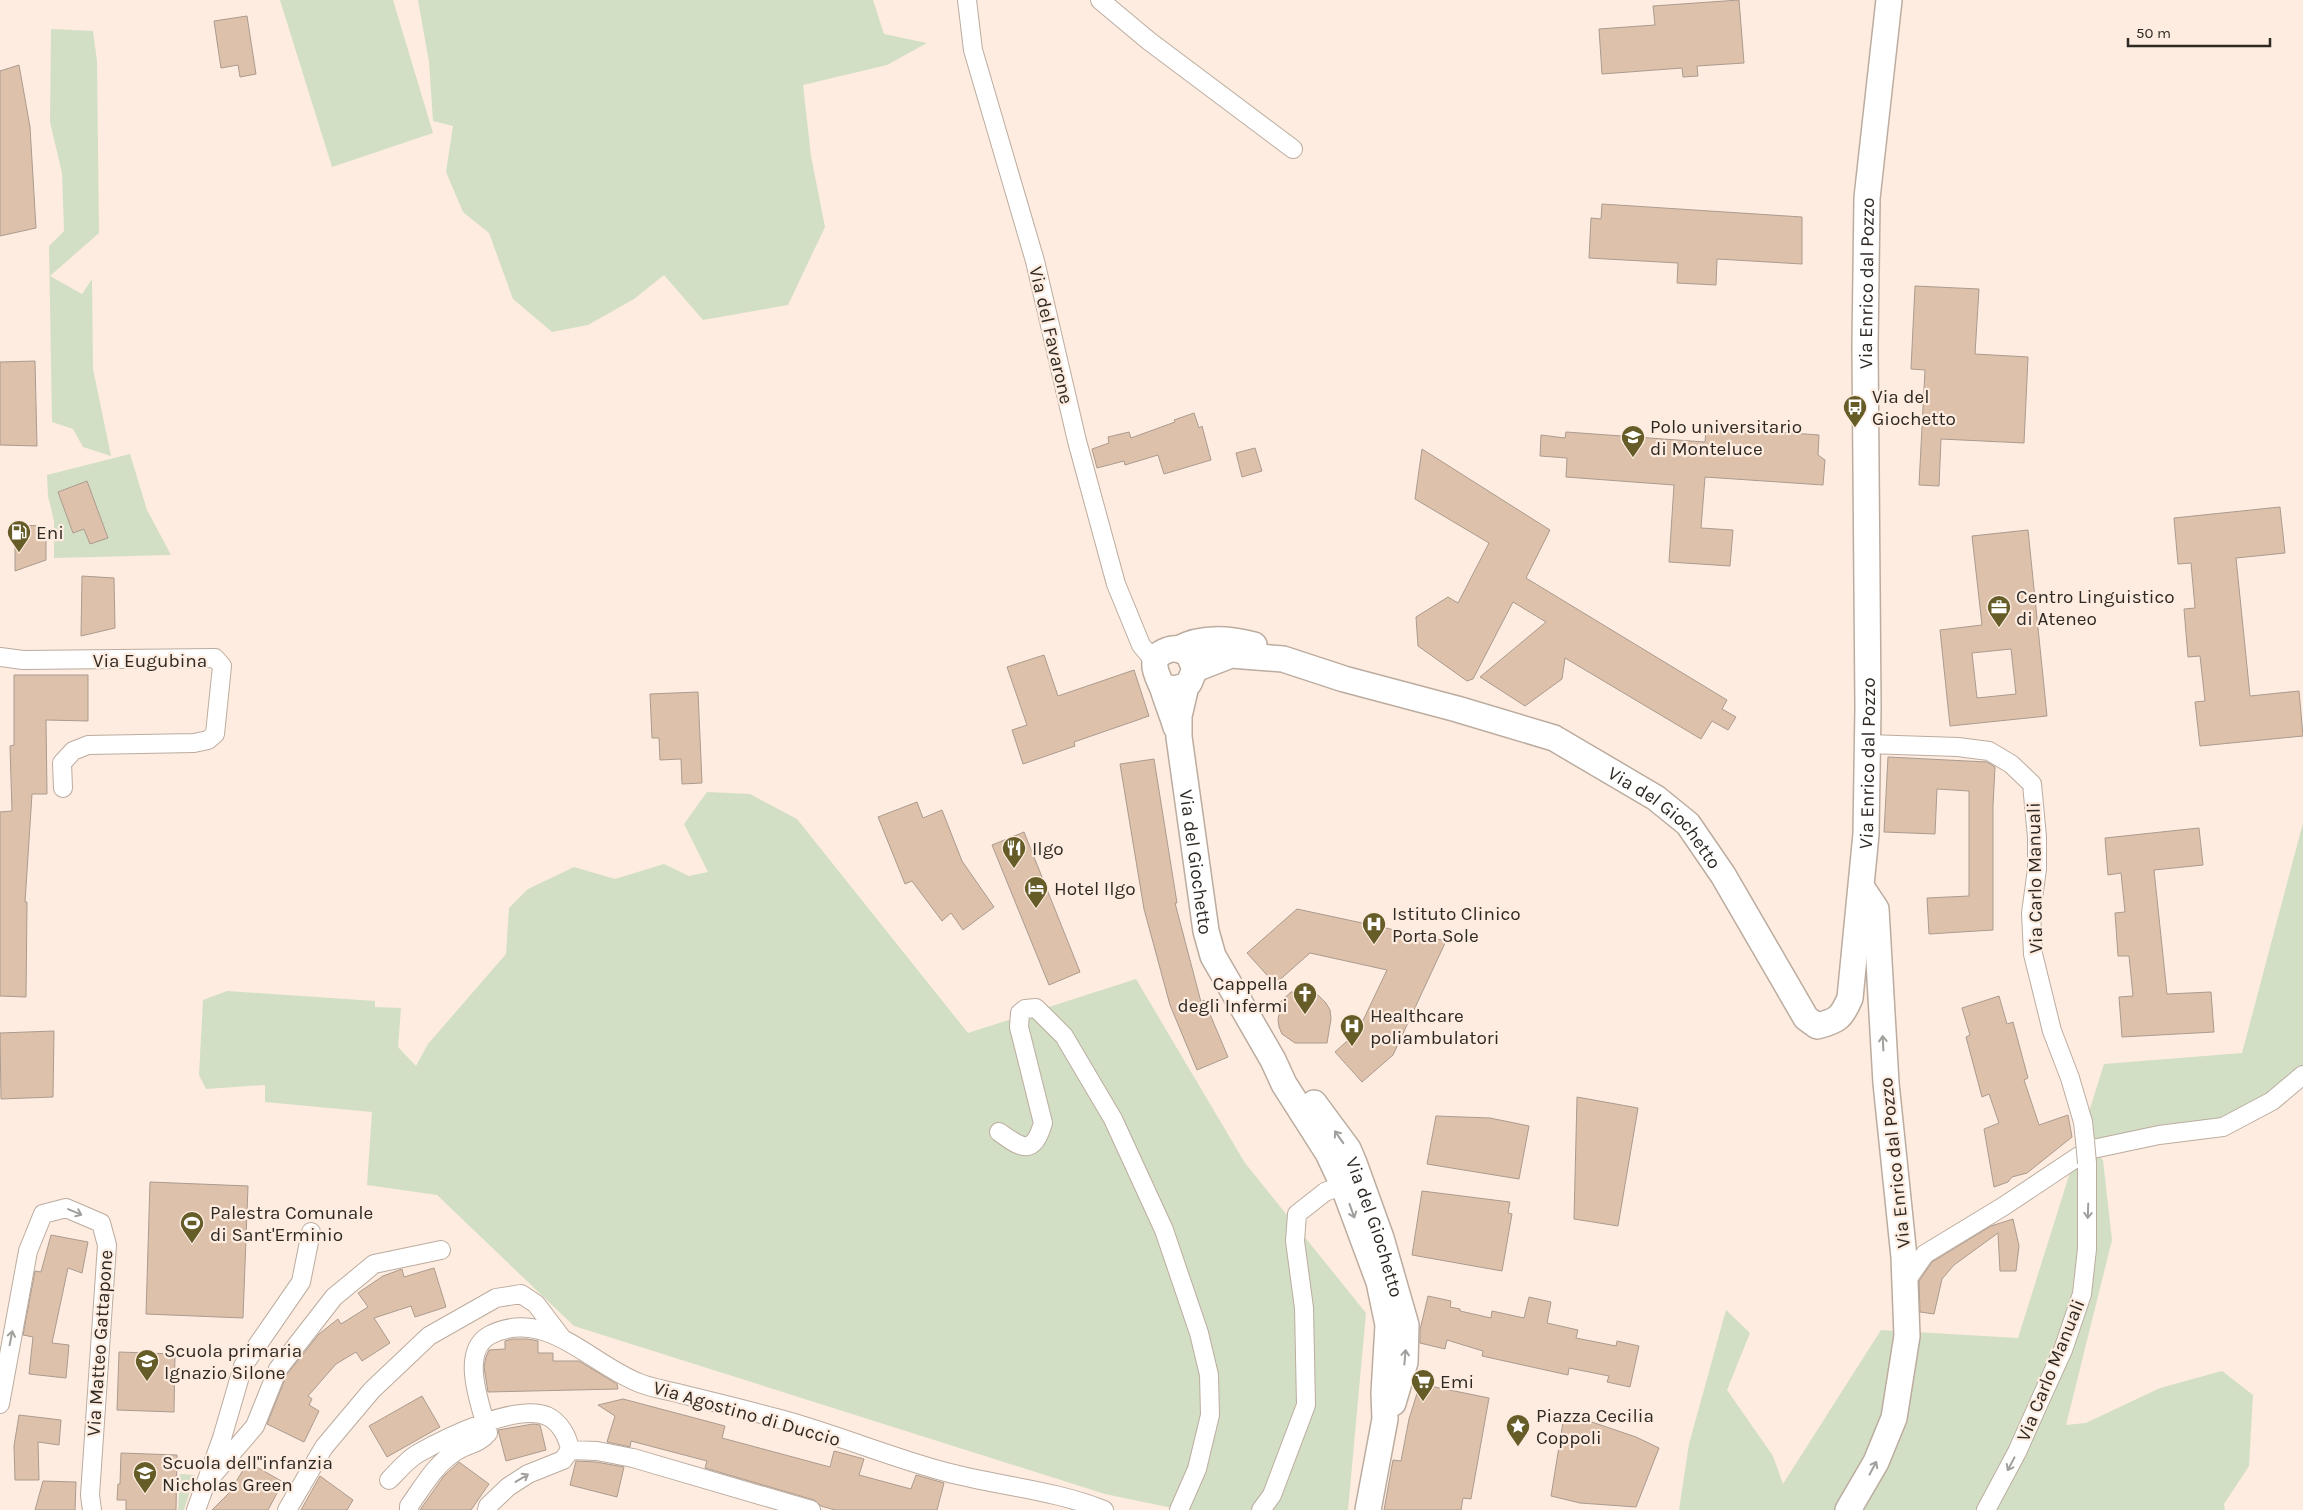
<svg xmlns="http://www.w3.org/2000/svg" width="2303" height="1510" viewBox="0 0 2303 1510" font-family="Karla,sans-serif">
	<rect width="100%" height="100%" fill="#fdecdf"/>
	<path fill="#d2dfc5" d="M280,0H393L433,133L332,167Z
		M418,0H873L884,34L927,43L887,65L803,85L811,156L825,227L788,305L703,320L664,275L634,299L588,325L552,332L513,299L489,233L463,212L446,172L453,126L433,121L429,62Z
		M51,29L93,31L97,61L99,233L50,276L82,294L92,279L93,369L111,456L83,447L73,429L52,422L49,246L64,231L62,173L50,122Z
		M130,454L147,510L171,555L54,558V521L48,496L47,475Z
		M707,792L750,794L797,819L968,1033L1136,979L1245,1163L1366,1313L1348,1510H1182L1105,1494L574,1326L437,1195L367,1185L372,1112L265,1102V1085L206,1089L199,1075L203,1000L227,991L375,1001V1007L401,1008L398,1047L416,1066L428,1044L506,954L509,908L528,889L574,867L615,879L664,864L689,876L708,872L684,824Z
		M2303,823V1075L2223,1127L2094,1150L2103,1160L2112,1240L2066,1425L2086,1423L2160,1388L2222,1371L2253,1395L2249,1466L2224,1504L2225,1510H1679L1689,1444L1726,1310L1750,1333L1727,1390L1773,1456L1783,1484L1881,1330L2018,1338L2104,1064L2242,1053Z
		M180,1474L195,1475L184,1510H178Z"/>
	<path fill="#ddc1aa" stroke="#ab9b8f" fill-rule="evenodd" d="M1739,0L1744,63L1697,66L1698,76L1683,77L1682,68L1602,74L1599,29L1655,25L1653,6Z
		M247,16L256,74L240,77L238,65L221,68L214,21Z
		M19,65L30,127L36,228L0,236V71Z
		M1602,204L1802,217V264L1717,259L1716,285L1677,283L1678,263L1589,258L1591,218L1601,219Z
		M1915,286L1979,289L1975,354L2028,357L2024,443L1941,439L1939,486L1919,485L1925,370L1911,369Z
		M35,361L37,446L0,445V362Z
		M1194,413L1199,428L1202,426L1211,460L1164,474L1158,455L1125,465L1124,461L1097,468L1092,449L1109,443L1108,437L1129,432L1131,438L1175,422L1174,420Z
		M1706,427L1819,435L1818,455L1825,460L1823,485L1705,477L1701,528L1733,530L1730,566L1669,562L1674,485L1566,477L1567,458L1540,456L1541,435L1565,438L1566,432L1705,442Z
		M1255,448L1262,471L1242,477L1236,453Z
		M1422,449L1550,530L1526,578L1727,700L1722,709L1736,717L1728,730L1712,721L1701,739L1565,658L1562,679L1525,706L1480,677L1546,622L1513,602L1473,679L1467,681L1418,646L1416,617L1448,597L1458,603L1489,543L1415,499Z
		M87,481L108,538L90,544L84,529L73,533L58,492Z
		M2280,507L2285,553L2236,558L2250,696L2299,691L2303,736L2200,746L2195,702L2205,701L2200,656L2188,657L2184,609L2195,608L2191,563L2178,564L2174,518Z
		M15,525L46,526V560L15,571Z
		M2028,530L2047,716L1950,726L1940,630L1982,625L1972,536ZM2011,649L2016,694L1977,698L1972,653Z
		M82,576L114,578L115,628L81,636Z
		M1044,655L1058,696L1134,670L1149,716L1074,742L1075,746L1023,764L1012,730L1027,725L1007,667Z
		M14,675H88V721L46,720L47,794H32L25,902H27L26,997L0,996V812L12,811L10,746L14,745Z
		M698,692L702,783L682,784L681,759L660,760L659,738H652L650,694Z
		M1888,757L1987,762L1995,767L1993,806V930L1929,934L1927,898L1969,896V791L1937,789L1935,834L1884,832Z
		M1154,759L1177,903H1175L1201,1002L1204,1000L1228,1057L1197,1070L1170,1005L1144,909L1120,764Z
		M917,802L923,818L942,810L962,861L994,907L963,930L951,913L942,921L912,881L905,884L878,817Z
		M2199,828L2203,865L2154,870L2167,994L2211,992L2214,1032L2122,1037L2119,997L2133,996L2129,956H2118L2115,913L2125,912L2121,873L2108,875L2105,838Z
		M1024,832L1080,972L1049,985L992,845Z
		M1297,909L1446,941L1393,1055L1362,1082L1335,1052L1358,1031L1387,970L1310,953L1275,984L1247,953Z
		M1308,991L1318,995L1326,1003L1330,1010L1331,1019L1327,1043H1295L1282,1034L1279,1027L1278,1019L1281,1007L1278,1004L1291,992Z
		M1999,996L2007,1024L2013,1022L2028,1078L2024,1080L2039,1125L2068,1115L2072,1137L2027,1173L2012,1177L2008,1182L1994,1187L1984,1129L1999,1123L1989,1094L1982,1097L1966,1037L1970,1035L1962,1008Z
		M54,1031L53,1097L1,1099L0,1033Z
		M1577,1097L1638,1108L1618,1226L1574,1219Z
		M1436,1116L1490,1118L1529,1126L1519,1179L1427,1164Z
		M150,1182L248,1186L243,1318L146,1314Z
		M1422,1191L1510,1202L1508,1213L1512,1214L1502,1271L1412,1255Z
		M2013,1219L2019,1246L2016,1271H2000L1998,1233L1954,1265L1942,1279L1934,1314L1920,1312L1919,1281L1932,1262L1991,1226Z
		M51,1235L88,1242L82,1273L68,1268L52,1343L69,1345L66,1378L29,1374L33,1337L23,1335L35,1271L41,1272Z
		M434,1268L446,1307L415,1317L411,1306L374,1318L390,1343L362,1361L356,1352L336,1364L308,1396L312,1399L309,1405L319,1411L304,1442L267,1424L287,1374L319,1334L338,1319L341,1324L368,1307L358,1293L383,1276L402,1269L404,1277Z
		M1428,1296L1451,1301L1450,1307L1460,1309V1311L1491,1318L1492,1311L1524,1318L1529,1297L1551,1302L1547,1323L1578,1330L1576,1338L1616,1346L1617,1341L1639,1346L1630,1387L1607,1382L1609,1376L1569,1368L1568,1375L1482,1356L1483,1351L1447,1340L1445,1349L1420,1343V1330Z
		M512,1339H528L538,1341V1353H553V1361H579L617,1384L618,1389L488,1392L484,1367L486,1357L489,1350L505,1349V1341Z
		M119,1352L175,1354L174,1412L117,1410Z
		M1420,1384L1489,1398L1471,1499L1463,1498L1461,1510H1384L1393,1460L1401,1461L1409,1419Z
		M422,1396L440,1427L387,1457L369,1426Z
		M623,1399L725,1426L722,1438L830,1467L834,1451L864,1459L859,1475L911,1489L916,1475L944,1483L937,1510H835L821,1506L814,1500L705,1468L707,1461L631,1441L630,1447L607,1442L615,1416L598,1405Z
		M19,1415L61,1420L59,1445L38,1442L39,1480H15L14,1446Z
		M1564,1416L1583,1419L1636,1437L1659,1448L1636,1507L1580,1503L1551,1496Z
		M533,1424L540,1425L546,1450L506,1461L498,1430Z
		M121,1453L177,1455L176,1510H126V1500H117L118,1484H120Z
		M576,1461L596,1462L624,1467L617,1497L570,1485Z
		M248,1462L283,1482L268,1510H212L229,1493Z
		M459,1462L489,1484L471,1510H420L444,1476Z
		M320,1476L353,1500L347,1510H301Z
		M43,1481L76,1482L75,1510H35Z"/>
	<g fill="none" stroke-linecap="round" stroke-linejoin="round">
		<g stroke="#bcac9f" stroke-width="20">
			<path id="street" d="M967,0L973,50L1035,261L1077,441L1116,584L1141,645L1155,662
				M1100,0L1149,41L1293,149
				M0,657L23,660L215,658L222,666L215,734L208,740L194,743L88,745L73,751L62,763L63,788
				M1867,744L1958,747L1989,751L2011,764L2032,784L2037,837V869L2031,913L2033,954L2052,1031L2070,1078L2083,1122L2085,1141
				M999,1132C1021,1148 1033,1157 1043,1123L1019,1027L1020,1013L1025,1009L1036,1008L1064,1036L1113,1119L1164,1230L1199,1333L1209,1375L1210,1415L1197,1469L1179,1510
				M2093,1149L2159,1135L2223,1127L2272,1101L2303,1075
				M1906,1281L1925,1254L2004,1206L2079,1156
				M0,1404L28,1251L43,1214L66,1208L101,1223L107,1245L90,1495L92,1510
				M570,1450L597,1451L633,1458L811,1510
				M389,1480C398,1471 407,1460 417,1454C445,1438 516,1403 547,1416C560,1422 568,1437 570,1450L563,1460L528,1474L508,1487L488,1506L487,1510
				M206,1483L255,1426L278,1369L334,1297L374,1264L441,1250
				M196,1510L222,1438L243,1366L301,1282L311,1232
				M287,1510L324,1447L372,1390L429,1336L496,1298L521,1294L536,1304L561,1337
				M409,1510V1506C424,1485 436,1463 458,1450C469,1444 480,1443 488,1433C482,1408 458,1352 490,1335C544,1307 590,1363 637,1382C650,1388 667,1390 681,1394C714,1402 747,1410 780,1419C835,1434 887,1456 942,1471C996,1486 1051,1489 1104,1510
				M1261,1510L1272,1495L1306,1405L1304,1308L1295,1241L1297,1214L1325,1192L1343,1185
				M1986,1510L2017,1452L2042,1396L2063,1350L2082,1294L2087,1249V1163"/>
		</g>
		<g stroke="#bcac9f" stroke-width="28">
			<g id="secondary">
				<path d="M1178,649C1202,636 1228,638 1254,645"/>
				<path id="s1" d="M1195,669L1231,655L1283,659L1344,679L1457,709L1554,738L1656,798L1688,824L1723,875L1806,1018L1817,1026C1838,1021 1842,1017 1850,998L1866,834L1868,707L1865,346L1867,198L1889,0"/>
				<path d="M1161,684C1170,691 1180,690 1189,683L1195,669L1189,655C1183,650 1176,647 1168,650C1145,658 1158,676 1163,689C1167,702 1172,714 1176,727"/>
				<path id="s2" d="M1186,686L1179,716V737L1206,931L1213,956L1273,1060L1284,1084L1328,1153L1343,1185L1379,1282L1388,1325L1384,1393L1385,1419L1368,1510"/>
				<path id="s3" d="M1314,1103L1348,1149L1354,1163L1381,1238L1406,1325L1405,1362L1393,1403"/>
				<path d="M1848,1510L1876,1462L1894,1418L1907,1336L1904,1257L1886,1083L1876,909L1862,888"/>
			</g>
		</g>
		<use href="#street" stroke="#fff" stroke-width="18"/>
		<use href="#secondary" stroke="#fff" stroke-width="25"/>
		<g stroke="#bcac9f" stroke-width="20" stroke-linecap="butt">
			<path id="street-bridge" d="M2085,1141L2087,1163"/>
		</g>
		<use href="#street-bridge" stroke="#fff" stroke-width="18"/>
	</g>
	<defs><path id="oneway-shaft" d="M-6 0H5M1.5-3L5.5 0L1.5 3" fill="none" stroke-width="1.6" stroke-linecap="round" stroke-linejoin="round" transform="scale(1.25)"/></defs>
	<g stroke="#a19f9c">
		<use href="#oneway-shaft" transform="translate(1883 1043) rotate(-93)"/>
		<use href="#oneway-shaft" transform="translate(1339 1137) rotate(-125)"/>
		<use href="#oneway-shaft" transform="translate(1352 1211) rotate(70)"/>
		<use href="#oneway-shaft" transform="translate(2088 1211) rotate(92)"/>
		<use href="#oneway-shaft" transform="translate(75 1212) rotate(23)"/>
		<use href="#oneway-shaft" transform="translate(11 1338) rotate(-79)"/>
		<use href="#oneway-shaft" transform="translate(1405 1357) rotate(-85)"/>
		<use href="#oneway-shaft" transform="translate(2011 1464) rotate(118)"/>
		<use href="#oneway-shaft" transform="translate(1873 1468) rotate(-62)"/>
		<use href="#oneway-shaft" transform="translate(522 1478) rotate(-31)"/>
	</g>
	<defs>
		<g id="bus-pin" transform="scale(1.25)"><path d="M0 17L-7.5 6A9.5 9.5 0 1 1 7.5 6Z" fill="#665c28" stroke="#fdecdf"/><path d="M-5-6H5V4H4V6H2V4H-2V6H-4V4H-5ZM-3.5-4V0h7V-4ZM-3.5 1.2v1.5H-2V1.2ZM2 1.2v1.5H3.5V1.2Z" fill="#fff"/></g>
		<g id="university-pin" transform="scale(1.25)"><path d="M0 17L-7.5 6A9.5 9.5 0 1 1 7.5 6Z" fill="#665c28" stroke="#fdecdf"/><path d="M0-5L7-2L0 1L-7-2ZM-4 1L0 2.5L4 1V4Q0 6-4 4Z" fill="#fff"/></g>
		<g id="fuel-pin" transform="scale(1.25)"><path d="M0 17L-7.5 6A9.5 9.5 0 1 1 7.5 6Z" fill="#665c28" stroke="#fdecdf"/><path d="M-5.5-6h7V0h2V4h1.3V-2.5L3-4.5l.8-.8L6-3V5H2.5V1h-1V6h-7ZM-4.2-4.7v3.2H.2V-4.7Z" fill="#fff"/></g>
		<g id="office-pin" transform="scale(1.25)"><path d="M0 17L-7.5 6A9.5 9.5 0 1 1 7.5 6Z" fill="#665c28" stroke="#fdecdf"/><path d="M-6-3h4V-5.5h4V-3h4V5H-6ZM-1-4.5V-3h2v-1.5ZM-6 0V1H6V0Z" fill="#fff"/></g>
		<g id="restaurant-pin" transform="scale(1.25)"><path d="M0 17L-7.5 6A9.5 9.5 0 1 1 7.5 6Z" fill="#665c28" stroke="#fdecdf"/><path d="M-5-6h1v4h1v-4h1v4h1v-4h1v5L-1.5 .5V6h-2V.5L-5-1ZM5-6V6H3V1.5H1.5Q1.5-4 5-6Z" fill="#fff"/></g>
		<g id="hotel-pin" transform="scale(1.25)"><path d="M0 17L-7.5 6A9.5 9.5 0 1 1 7.5 6Z" fill="#665c28" stroke="#fdecdf"/><path d="M-6-4.5h1.5V1H6V5H4.5V3h-9V5H-6ZM-4 0a1.8 1.8 0 1 1 3.6 0ZM.5 0V-2.5h3Q6-2.5 6 0Z" fill="#fff"/></g>
		<g id="hospital-pin" transform="scale(1.25)"><path d="M0 17L-7.5 6A9.5 9.5 0 1 1 7.5 6Z" fill="#665c28" stroke="#fdecdf"/><path d="M-5-5h3v3.5h4V-5h3V5h-3V1.5h-4V5h-3Z" fill="#fff"/></g>
		<g id="church-pin" transform="scale(1.25)"><path d="M0 17L-7.5 6A9.5 9.5 0 1 1 7.5 6Z" fill="#665c28" stroke="#fdecdf"/><path d="M-1.2-6h2.4v3.5h3.3v2.4h-3.3V6h-2.4V-.1h-3.3v-2.4h3.3Z" fill="#fff"/></g>
		<g id="stadium-pin" transform="scale(1.25)"><path d="M0 17L-7.5 6A9.5 9.5 0 1 1 7.5 6Z" fill="#665c28" stroke="#fdecdf"/><path d="M0-5a6.5 5 0 1 0 0 10a6.5 5 0 1 0 0-10ZM-3.5-1.8h7v3.6h-7Z" fill="#fff"/></g>
		<g id="school-pin" transform="scale(1.25)"><path d="M0 17L-7.5 6A9.5 9.5 0 1 1 7.5 6Z" fill="#665c28" stroke="#fdecdf"/><path d="M0-5L7-2L0 1L-7-2ZM-4 1L0 2.5L4 1V4Q0 6-4 4Z" fill="#fff"/></g>
		<g id="supermarket-pin" transform="scale(1.25)"><path d="M0 17L-7.5 6A9.5 9.5 0 1 1 7.5 6Z" fill="#665c28" stroke="#fdecdf"/><path d="M-6-5.5h2.5l.6 2H6L4.5 2H-2.5L-4.4-4H-6ZM-1.5 3.2a1.3 1.3 0 1 0 .1 0ZM3 3.2a1.3 1.3 0 1 0 .1 0Z" fill="#fff"/></g>
		<g id="sight-pin" transform="scale(1.25)"><path d="M0 17L-7.5 6A9.5 9.5 0 1 1 7.5 6Z" fill="#665c28" stroke="#fdecdf"/><path d="M0-6L1.8-2.2L6-1.7L2.9 1.2L3.7 5.4L0 3.3L-3.7 5.4L-2.9 1.2L-6-1.7L-1.8-2.2Z" fill="#fff"/></g>
	</defs>
	<g fill-rule="evenodd">
		<use href="#bus-pin" x="1855" y="407"/>
		<use href="#university-pin" x="1633" y="437"/>
		<use href="#fuel-pin" x="19" y="532"/>
		<use href="#office-pin" x="1999" y="607"/>
		<use href="#restaurant-pin" x="1014" y="848"/>
		<use href="#hotel-pin" x="1036" y="888"/>
		<use href="#hospital-pin" x="1374" y="924"/>
		<use href="#church-pin" x="1305" y="994"/>
		<use href="#hospital-pin" x="1352" y="1026"/>
		<use href="#stadium-pin" x="192" y="1223"/>
		<use href="#school-pin" x="147" y="1361"/>
		<use href="#supermarket-pin" x="1423" y="1381"/>
		<use href="#sight-pin" x="1518" y="1426"/>
		<use href="#school-pin" x="145" y="1473"/>
	</g>
	<g text-anchor="middle" stroke-width="4.5" stroke-linejoin="round" paint-order="stroke">
		<g font-size="19" fill="#2f2924" stroke="#fdecdf">
			<text dy="7" stroke="none"><textPath href="#s1" startOffset="1535">Via Enrico dal Pozzo</textPath></text>
			<text transform="translate(1052 335) rotate(77)" y="7">Via del Favarone</text>
			<text x="150" y="667">Via Eugubina</text>
			<text dy="7" stroke="none"><textPath href="#s1" startOffset="1055">Via Enrico dal Pozzo</textPath></text>
			<text dy="7" stroke="none"><textPath href="#s1" startOffset="511">Via del Giochetto</textPath></text>
			<text dy="7" stroke="none"><textPath href="#s2" startOffset="178">Via del Giochetto</textPath></text>
			<text transform="translate(2034 878) rotate(-91)" y="7">Via Carlo Manuali</text>
			<text transform="translate(1894 1163) rotate(-96)" y="7">Via Enrico dal Pozzo</text>
			<text dy="7" stroke="none"><textPath href="#s3" startOffset="140">Via del Giochetto</textPath></text>
			<text transform="translate(99 1343) rotate(-86)" y="7">Via Matteo Gattapone</text>
			<text transform="translate(2050 1370) rotate(-68)" y="7">Via Carlo Manuali</text>
			<text transform="translate(747 1413) rotate(16)" y="7">Via Agostino di Duccio</text>
		</g>
		<g font-size="19" fill="#2f2924" stroke="#fdecdf" text-anchor="start">
			<text x="1872" y="403">Via del<tspan x="1872" dy="22">Giochetto</tspan></text>
			<text x="1650" y="433">Polo universitario<tspan x="1650" dy="22">di Monteluce</tspan></text>
			<text x="36" y="539">Eni</text>
			<text x="2016" y="603">Centro Linguistico<tspan x="2016" dy="22">di Ateneo</tspan></text>
			<text x="1032" y="855">Ilgo</text>
			<text x="1054" y="895">Hotel Ilgo</text>
			<text x="1392" y="920">Istituto Clinico<tspan x="1392" dy="22">Porta Sole</tspan></text>
			<text x="1288" y="990" text-anchor="end">Cappella<tspan x="1288" dy="22">degli Infermi</tspan></text>
			<text x="1370" y="1022">Healthcare<tspan x="1370" dy="22">poliambulatori</tspan></text>
			<text x="210" y="1219">Palestra Comunale<tspan x="210" dy="22">di Sant'Erminio</tspan></text>
			<text x="164" y="1357">Scuola primaria<tspan x="164" dy="22">Ignazio Silone</tspan></text>
			<text x="1440" y="1388">Emi</text>
			<text x="1536" y="1422">Piazza Cecilia<tspan x="1536" dy="22">Coppoli</tspan></text>
			<text x="162" y="1469">Scuola dell''infanzia<tspan x="162" dy="22">Nicholas Green</tspan></text>
		</g>
	</g>
	<path d="M2128 38v8h142v-8" fill="none" stroke="#2f2924" stroke-width="2.5"/>
	<text x="2136" y="38" font-size="15" fill="#2f2924" stroke="#fdecdf" stroke-width="4" paint-order="stroke">50 m</text>
</svg>
